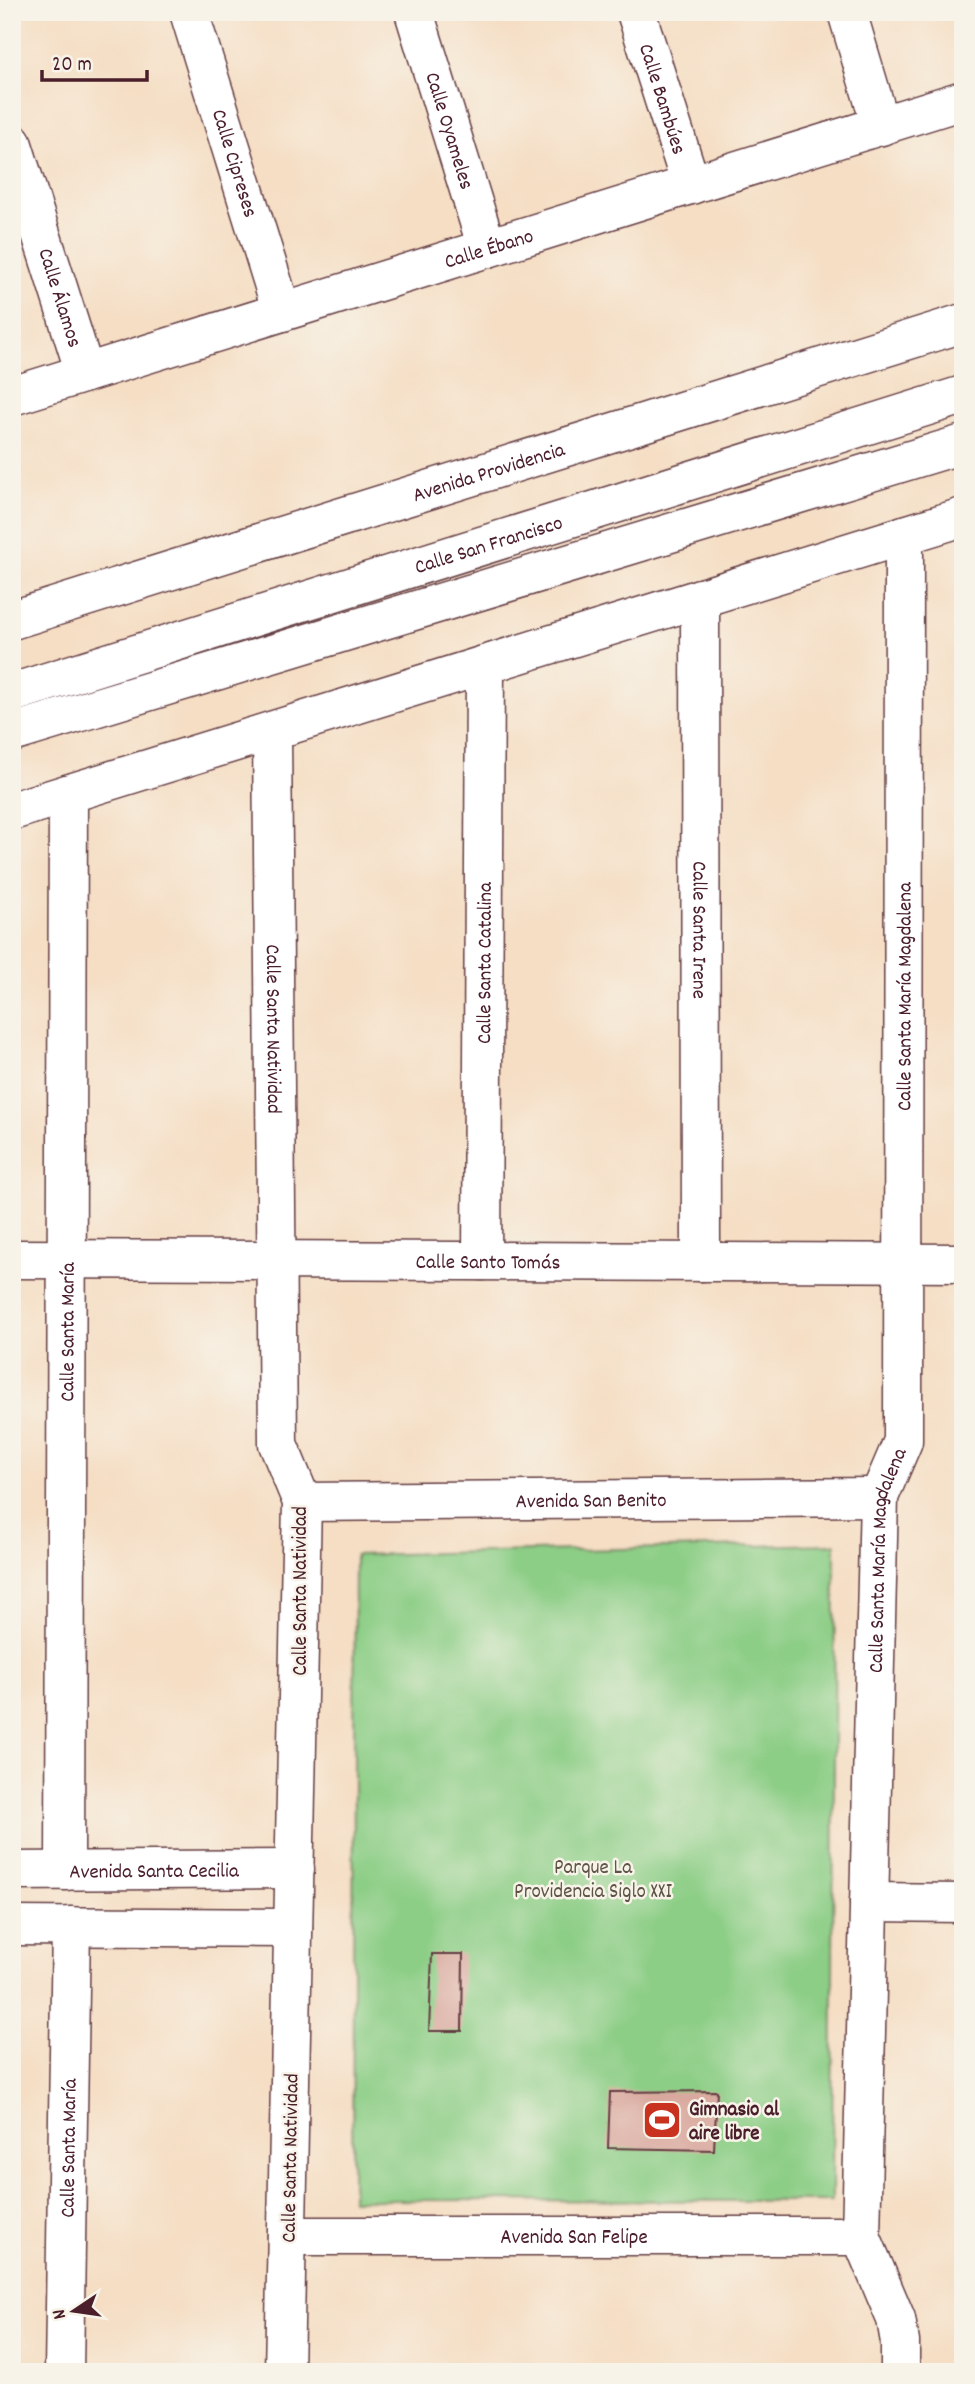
<svg xmlns="http://www.w3.org/2000/svg" width="975" height="2384" viewBox="0 0 975 2384" font-family="Dekko,sans-serif">
	<rect width="100%" height="100%" fill="#f7f3e8"/>
	<filter id="ink" filterUnits="userSpaceOnUse"><feTurbulence type="fractalNoise" baseFrequency=".0143" numOctaves="2"/><feDisplacementMap in="SourceGraphic" scale="14" xChannelSelector="R" yChannelSelector="G"/><feConvolveMatrix kernelMatrix="1 2 1 2 8 2 1 2 1" color-interpolation-filters="sRGB"/></filter>
	<filter id="wash" filterUnits="userSpaceOnUse"><feTurbulence type="fractalNoise" baseFrequency=".00686" numOctaves="4" result="noise"/><feDisplacementMap in="SourceGraphic" scale="28" xChannelSelector="R" yChannelSelector="G"/><feGaussianBlur stdDeviation="1.57" result="paint"/><feColorMatrix in="noise" values="0 0 0 0 0 0 0 0 0 0 0 0 0 0 0 0 0 1.4 0 .05"/><feComposite in="paint" operator="in"/></filter>
	<g filter="url(#wash)">
		<rect width="100%" height="100%" fill="#f5dec4"/>
		<path fill="#8cce86" stroke="#6b7658" stroke-width="2" d="M835,1544L832,2201L352,2200L355,1555Z"/>
		<g id="blocks">
			<path fill="#d9a89e" d="M432,1954H463L462,2031H429Z
				M717,2091L714,2150L608,2148L610,2092Z"/>
		</g>
	</g>
	<g filter="url(#ink)">
		<use href="#blocks" fill-opacity="0" stroke="#643c42" stroke-width="2"/>
		<g fill="none" stroke-linecap="round" stroke-linejoin="round">
			<g stroke="#643c42" stroke-width="41">
				<g id="minor">
					<path id="s1" d="M189,12L282,312"/>
					<path id="s2" d="M414,12L487,248"/>
					<path id="s3" d="M636,12L691,185"/>
					<path d="M847,12L881,126"/>
					<path id="s4" d="M12,142L85,373"/>
					<path id="s5" d="M12,396L963,100"/>
					<path id="s6" d="M700,598L701,1262"/>
					<path id="s7" d="M12,620L963,323"/>
					<path id="s8" d="M272,731L278,1444L302,1502L284,2372"/>
					<path d="M12,811L963,517"/>
					<path id="s9" d="M12,1259L963,1263"/>
					<path id="s10" d="M482,1261L485,665"/>
					<path id="s11" d="M302,1502L879,1497"/>
					<path id="s12" d="M12,1871L295,1869"/>
					<path id="s13" d="M65,1871L68,794"/>
					<path d="M869,1902L963,1903"/>
					<path d="M12,1926L293,1928"/>
					<path id="s14" d="M287,2236H861"/>
					<path id="s15" d="M64,2372L71,1926"/>
					<path id="s16" d="M900,2372V2342L896,2319L861,2236L879,1497L903,1441L904,535"/>
				</g>
			</g>
			<g stroke="#643c42" stroke-width="41">
				<g id="major">
					<path id="s17" d="M12,693L963,395"/>
					<path d="M12,733L963,444"/>
				</g>
			</g>
			<use href="#minor" stroke="#fff" stroke-width="38"/>
			<use href="#major" stroke="#fff" stroke-width="38"/>
		</g>
	</g>
	<defs>
		<g id="stadium-square" transform="scale(2.0125)"><rect x="-9" y="-9" width="18" height="18" rx="4" fill="#c8321e" stroke="#f7f3e8"/><path d="M0-5a6.5 5 0 1 0 0 10a6.5 5 0 1 0 0-10ZM-3.5-1.8h7v3.6h-7Z" fill="#fff"/></g>
	</defs>
	<g fill-rule="evenodd">
		<use href="#stadium-square" x="662" y="2120"/>
	</g>
	<g text-anchor="middle" stroke-width="5" stroke-linejoin="round" paint-order="stroke">
		<g font-size="21" fill="#4a1f2b" stroke="#f7f3e8">
			<text dy="7" stroke="none"><textPath href="#s3" startOffset="91">Calle Bambúes</textPath></text>
			<text dy="7" stroke="none"><textPath href="#s2" startOffset="124">Calle Oyameles</textPath></text>
			<text dy="7" stroke="none"><textPath href="#s1" startOffset="158">Calle Cipreses</textPath></text>
			<text dy="7" stroke="none"><textPath href="#s5" startOffset="499">Calle Ébano</textPath></text>
			<text dy="7" stroke="none"><textPath href="#s4" startOffset="163">Calle Álamos</textPath></text>
			<text dy="7" stroke="none"><textPath href="#s7" startOffset="499">Avenida Providencia</textPath></text>
			<text dy="7" stroke="none"><textPath href="#s17" startOffset="499">Calle San Francisco</textPath></text>
			<text dy="7" stroke="none"><textPath href="#s6" startOffset="332">Calle Santa Irene</textPath></text>
			<text dy="7" stroke="none"><textPath href="#s10" startOffset="298">Calle Santa Catalina</textPath></text>
			<text dy="7" stroke="none"><textPath href="#s16" startOffset="1388">Calle Santa María Magdalena</textPath></text>
			<text dy="7" stroke="none"><textPath href="#s8" startOffset="298">Calle Santa Natividad</textPath></text>
			<text dy="7" stroke="none"><textPath href="#s9" startOffset="476">Calle Santo Tomás</textPath></text>
			<text dy="7" stroke="none"><textPath href="#s13" startOffset="539">Calle Santa María</textPath></text>
			<text dy="7" stroke="none"><textPath href="#s11" startOffset="289">Avenida San Benito</textPath></text>
			<text dy="7" stroke="none"><textPath href="#s16" startOffset="821">Calle Santa María Magdalena</textPath></text>
			<text transform="translate(299 1591) rotate(-90)" y="7">Calle Santa Natividad</text>
			<text dy="7" stroke="none"><textPath href="#s12" startOffset="142">Avenida Santa Cecilia</textPath></text>
			<text dy="7" stroke="none"><textPath href="#s15" startOffset="224">Calle Santa María</textPath></text>
			<text transform="translate(289 2158) rotate(-89)" y="7">Calle Santa Natividad</text>
			<text dy="7" stroke="none"><textPath href="#s14" startOffset="287">Avenida San Felipe</textPath></text>
		</g>
		<g font-size="21" fill="#5e5446" stroke="#f7f3e8">
			<text x="593" y="1873">Parque La<tspan x="593" dy="24">Providencia Siglo XXI</tspan></text>
		</g>
		<g font-size="21" font-weight="bold" fill="#4a1f2b" stroke="#f7f3e8" text-anchor="start">
			<text x="689" y="2115">Gimnasio al<tspan x="689" dy="24">aire libre</tspan></text>
		</g>
	</g>
	<rect width="975" height="2384" fill="none" stroke="#f7f3e8" stroke-width="42"/>
	<g transform="translate(74 2311) rotate(257)" stroke="#f7f3e8" stroke-width="5" paint-order="stroke">
	<path d="M0-5L12 26L0 18L-12 26Z" fill="#4a1f2b"/>
	<text y="-10" font-size="19" font-weight="bold" text-anchor="middle" fill="#4a1f2b">N</text>
	</g>
	<path d="M42 70v10h105v-10" fill="none" stroke="#4a1f2b" stroke-width="3.5"/>
	<text x="52" y="70" font-size="21" fill="#4a1f2b" stroke="#f7f3e8" stroke-width="5" paint-order="stroke">20 m</text>
</svg>
